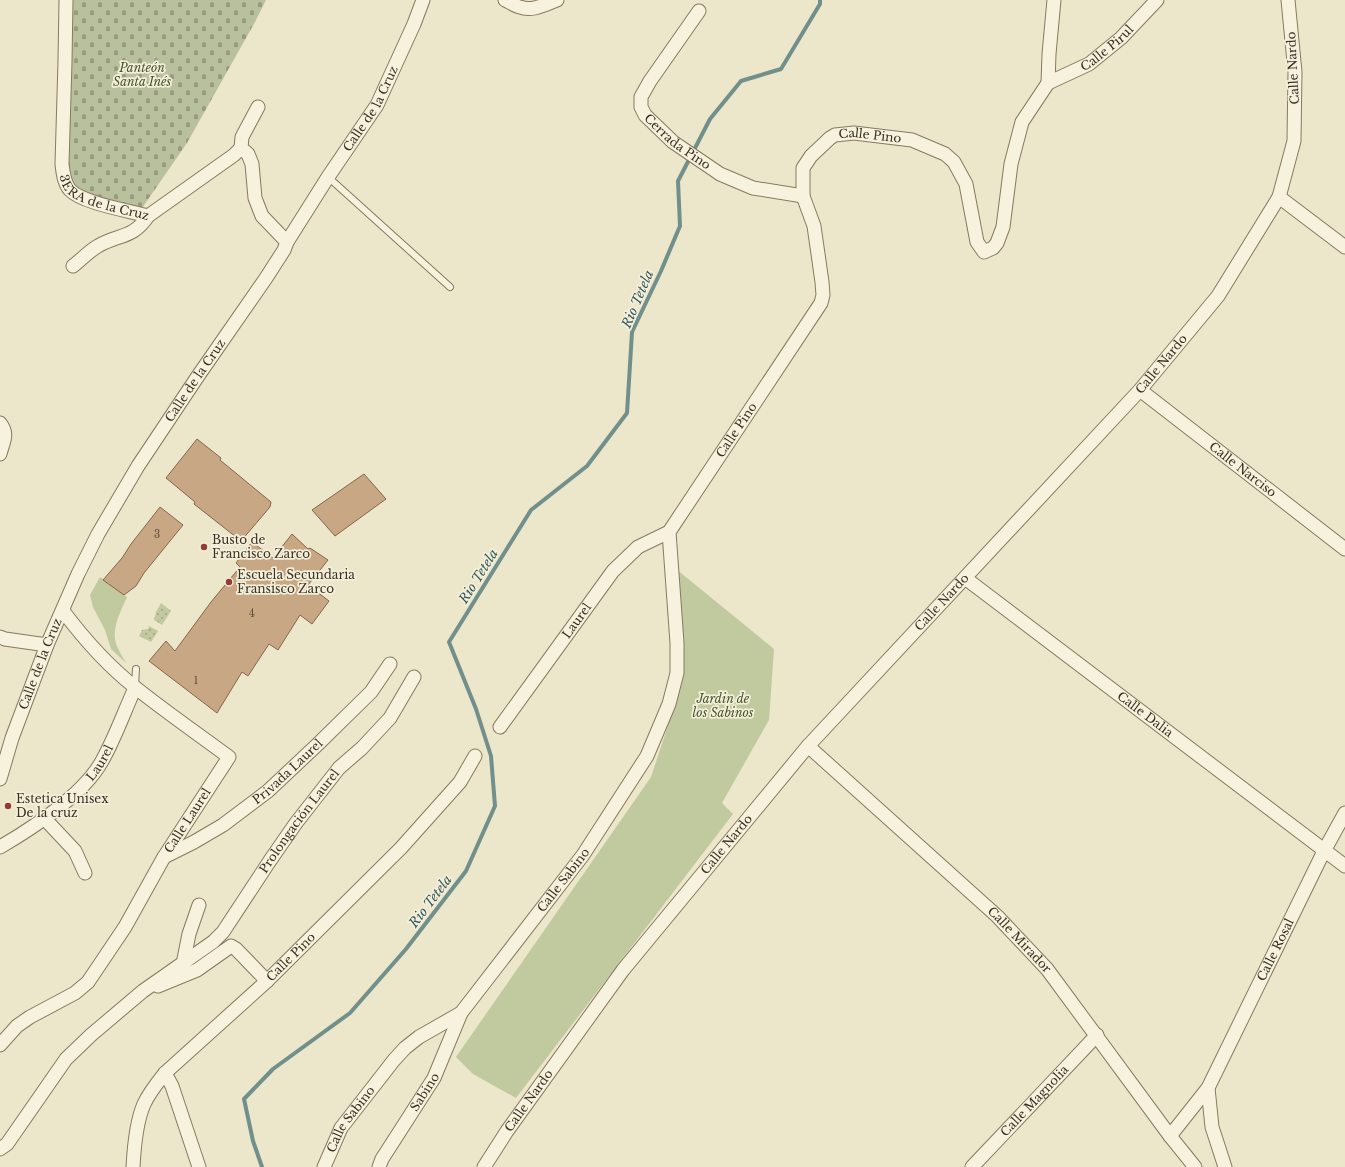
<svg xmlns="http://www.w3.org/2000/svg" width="1345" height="1167" viewBox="0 0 1345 1167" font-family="'Libre Baskerville',serif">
	<defs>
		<pattern id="cemetery-stones" width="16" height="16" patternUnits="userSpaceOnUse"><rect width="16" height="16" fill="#b9c09d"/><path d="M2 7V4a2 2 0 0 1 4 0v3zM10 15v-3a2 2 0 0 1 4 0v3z" fill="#979c80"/></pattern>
		<pattern id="garden-dots" width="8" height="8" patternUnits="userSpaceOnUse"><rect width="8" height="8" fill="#c1ca9f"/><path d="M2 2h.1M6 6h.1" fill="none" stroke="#9ea481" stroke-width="1.8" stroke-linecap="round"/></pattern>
	</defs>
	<rect width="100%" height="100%" fill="#ece6cb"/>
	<path fill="#c1ca9f" d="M676,569L774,649L769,720L722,803L733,814L516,1098L473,1074L456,1057L651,777L682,683Z
		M100,577L127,597C121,611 110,630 117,646C119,652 123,657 126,663L111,649L105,630L93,607L90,595Z"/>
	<path fill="url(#cemetery-stones)" d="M68,0H266L255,22L187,143L140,211C125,206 85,198 76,187C69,180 68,170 66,161Z"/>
	<path fill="url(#garden-dots)" d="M161,603L171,611L162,625L154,620L156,612Z
		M149,626L158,631L151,642L139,636L142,630L148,629Z"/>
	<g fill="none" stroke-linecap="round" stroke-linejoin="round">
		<path stroke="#72908b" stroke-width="4" d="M262,1167L253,1141L244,1099L273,1069L350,1013L406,949L466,871L495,806L491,756L476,709L449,642L531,510L587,466L627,413L632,332L661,271L680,226L678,181L710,119L741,81L781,69L820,4V0"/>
	</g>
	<path fill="#c8a784" stroke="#866647" d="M197,439L221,458L220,460L271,502L270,507L241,541L194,504L195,502L166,478Z
		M364,474L386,499L335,536L312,510Z
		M160,507L183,525L144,573L136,586L124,595L103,580L122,558L131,544Z
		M292,534L308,549L310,548L328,560L308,585L329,601L312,624L300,615L278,650L269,644L248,676L242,672L217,713L149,661L166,641L175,651L211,602L240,567L236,563L252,542L273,558Z"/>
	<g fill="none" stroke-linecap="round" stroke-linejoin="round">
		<g stroke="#887960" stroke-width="8">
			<path id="service" d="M328,177L450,287
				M135,686L136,669"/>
		</g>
		<g stroke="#887960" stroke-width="15">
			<g id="minor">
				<path id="s1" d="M66,0L65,61L62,164C63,173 64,183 70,190C82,203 130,211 148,216"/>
				<path d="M505,0C510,2 515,6 520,7C532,12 546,4 557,0"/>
				<path id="s2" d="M699,11L650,81L641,97V107L645,115L673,142L720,174L753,188L803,196"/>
				<path id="s3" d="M1048,83L1089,64L1121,38L1157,0"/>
				<path d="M1048,83L1049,54L1054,0"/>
				<path d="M241,148L242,137L258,107"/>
				<path d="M1279,197L1345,247"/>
				<path d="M73,266C81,260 89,251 98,246C118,234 133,239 148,216L234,155L241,148L248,154L252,164L255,198L262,216L287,242"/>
				<path id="s4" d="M1140,390L1345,549"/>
				<path d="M0,423C9,434 3,442 0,454"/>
				<path id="s5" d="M965,578L1345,866"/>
				<path d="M0,637L5,639L47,645"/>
				<path id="s6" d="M500,727L613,571L638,547L669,532L821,303L823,295L822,282L814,226L803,196V168L811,156L830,138L835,135L854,133L912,140L945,154L954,162L966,184L977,242L984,252L993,248L997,243L1003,227L1011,164L1022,122L1048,83"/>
				<path id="s7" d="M808,746L997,916L1047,969L1170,1136L1195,1167"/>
				<path id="s8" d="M0,779L12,738L47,645L78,574L98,534L138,466L198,376L266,278L284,250L287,242L328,177L377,105L414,24L423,0"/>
				<path d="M44,818L75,851L85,873"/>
				<path id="s9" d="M0,847C33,828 84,794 102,761C115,738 124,712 135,688"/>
				<path id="s10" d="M164,857L194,842L223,825L268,791L318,744L371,692L390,664"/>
				<path d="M183,964L189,934L199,905"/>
				<path d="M158,986L197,970L231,946L236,949L267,981"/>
				<path id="s11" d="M0,1045L17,1026L30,1017L75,993L88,982L125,927L164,857L229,757C198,734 166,712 136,688C108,666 84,639 63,611"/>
				<path d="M165,1073L172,1086L199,1167"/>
				<path d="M1208,1088L1212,1127L1225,1167"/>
				<path id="s12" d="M1170,1136L1208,1088L1324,851L1345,813"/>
				<path id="s13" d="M0,1149L7,1144L66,1059L91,1035L143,991L213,942L223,932L269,862L296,823L339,768L362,748L390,718L414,677"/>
				<path id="s14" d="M133,1167C134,1148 136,1122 144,1104C149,1093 157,1083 165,1073L267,981L401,848L460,782L475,756"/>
				<path id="s15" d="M324,1167L341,1128L394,1060L405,1048L419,1037L461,1013L583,855L647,756L669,704L677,673V643L669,532"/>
				<path id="s16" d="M379,1167L382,1159L434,1078L461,1013"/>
				<path id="s17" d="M484,1167L507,1131L623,970L808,746L1140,390L1218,296L1279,197L1294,141L1295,72L1288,0"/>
				<path id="s18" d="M972,1167L1097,1035"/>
			</g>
		</g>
		<use href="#service" stroke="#f7f2de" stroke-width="6"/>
		<use href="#minor" stroke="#f7f2de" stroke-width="13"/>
	</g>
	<g fill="#943c34" stroke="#f4efda" stroke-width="1.5">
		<circle cx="204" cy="547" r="4"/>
		<circle cx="229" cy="582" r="4"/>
		<circle cx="8" cy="806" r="4"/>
	</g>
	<g text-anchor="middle" stroke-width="3.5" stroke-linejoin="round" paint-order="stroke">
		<g font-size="10" fill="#5e4e3a">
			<text x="157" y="538">3</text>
			<text x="252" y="617">4</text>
			<text x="196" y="684">1</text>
		</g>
		<g font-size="12" fill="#3a3022" stroke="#f4efda">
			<text dy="4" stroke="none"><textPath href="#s3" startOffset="69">Calle Pirul</textPath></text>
			<text transform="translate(1293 68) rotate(-93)" y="4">Calle Nardo</text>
			<text dy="4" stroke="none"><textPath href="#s8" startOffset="770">Calle de la Cruz</textPath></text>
			<text dy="4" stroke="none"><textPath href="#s6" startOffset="756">Calle Pino</textPath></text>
			<text dy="4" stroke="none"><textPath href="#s2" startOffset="165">Cerrada Pino</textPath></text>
			<text dy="4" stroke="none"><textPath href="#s1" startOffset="225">3ERA de la Cruz</textPath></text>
			<text dy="4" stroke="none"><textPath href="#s17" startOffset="1052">Calle Nardo</textPath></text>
			<text dy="4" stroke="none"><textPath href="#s8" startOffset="446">Calle de la Cruz</textPath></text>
			<text dy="4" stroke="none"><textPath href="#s6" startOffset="384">Calle Pino</textPath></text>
			<text dy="4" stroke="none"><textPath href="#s4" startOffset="130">Calle Narciso</textPath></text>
			<text dy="4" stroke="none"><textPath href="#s17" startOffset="728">Calle Nardo</textPath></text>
			<text dy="4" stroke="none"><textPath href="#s6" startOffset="131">Laurel</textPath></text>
			<text dy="4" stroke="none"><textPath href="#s8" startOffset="122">Calle de la Cruz</textPath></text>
			<text dy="4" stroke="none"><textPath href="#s5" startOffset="226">Calle Dalia</textPath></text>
			<text dy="4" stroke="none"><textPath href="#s9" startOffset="132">Laurel</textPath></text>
			<text dy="4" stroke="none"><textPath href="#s10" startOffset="151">Privada Laurel</textPath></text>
			<text dy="4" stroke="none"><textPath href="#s11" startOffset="299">Calle Laurel</textPath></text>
			<text dy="4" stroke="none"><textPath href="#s13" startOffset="449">Prolongación Laurel</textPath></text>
			<text dy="4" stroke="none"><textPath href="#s17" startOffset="404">Calle Nardo</textPath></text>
			<text dy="4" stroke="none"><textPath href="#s15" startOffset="379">Calle Sabino</textPath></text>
			<text dy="4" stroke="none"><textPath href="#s7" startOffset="287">Calle Mirador</textPath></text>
			<text dy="4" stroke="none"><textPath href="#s12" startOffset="215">Calle Rosal</textPath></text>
			<text dy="4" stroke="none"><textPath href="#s14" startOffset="273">Calle Pino</textPath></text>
			<text dy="4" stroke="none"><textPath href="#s16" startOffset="88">Sabino</textPath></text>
			<text dy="4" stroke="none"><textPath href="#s17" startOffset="80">Calle Nardo</textPath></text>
			<text dy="4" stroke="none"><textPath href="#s18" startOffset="91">Calle Magnolia</textPath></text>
			<text dy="4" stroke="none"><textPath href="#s15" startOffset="55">Calle Sabino</textPath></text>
		</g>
		<g font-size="12" font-style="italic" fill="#46552a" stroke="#f4efda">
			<text x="142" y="72">Panteón<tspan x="142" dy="14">Santa Inés</tspan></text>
			<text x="723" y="703">Jardin de<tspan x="723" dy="14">los Sabinos</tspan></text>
		</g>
		<g font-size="12" fill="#3a3022" stroke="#f4efda" text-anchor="start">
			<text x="212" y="544">Busto de<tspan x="212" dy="14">Francisco Zarco</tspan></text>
			<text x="237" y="579">Escuela Secundaria<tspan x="237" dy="14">Fransisco Zarco</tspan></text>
			<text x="16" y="803">Estetica Unisex<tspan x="16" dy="14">De la cruz</tspan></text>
		</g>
		<g font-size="13" font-style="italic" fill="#335759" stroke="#f4efda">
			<text transform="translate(637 299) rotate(-67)" y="5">Rio Tetela</text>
			<text transform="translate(478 576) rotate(-58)" y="5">Rio Tetela</text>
			<text transform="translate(430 901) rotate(-53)" y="5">Rio Tetela</text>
		</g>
	</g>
</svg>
